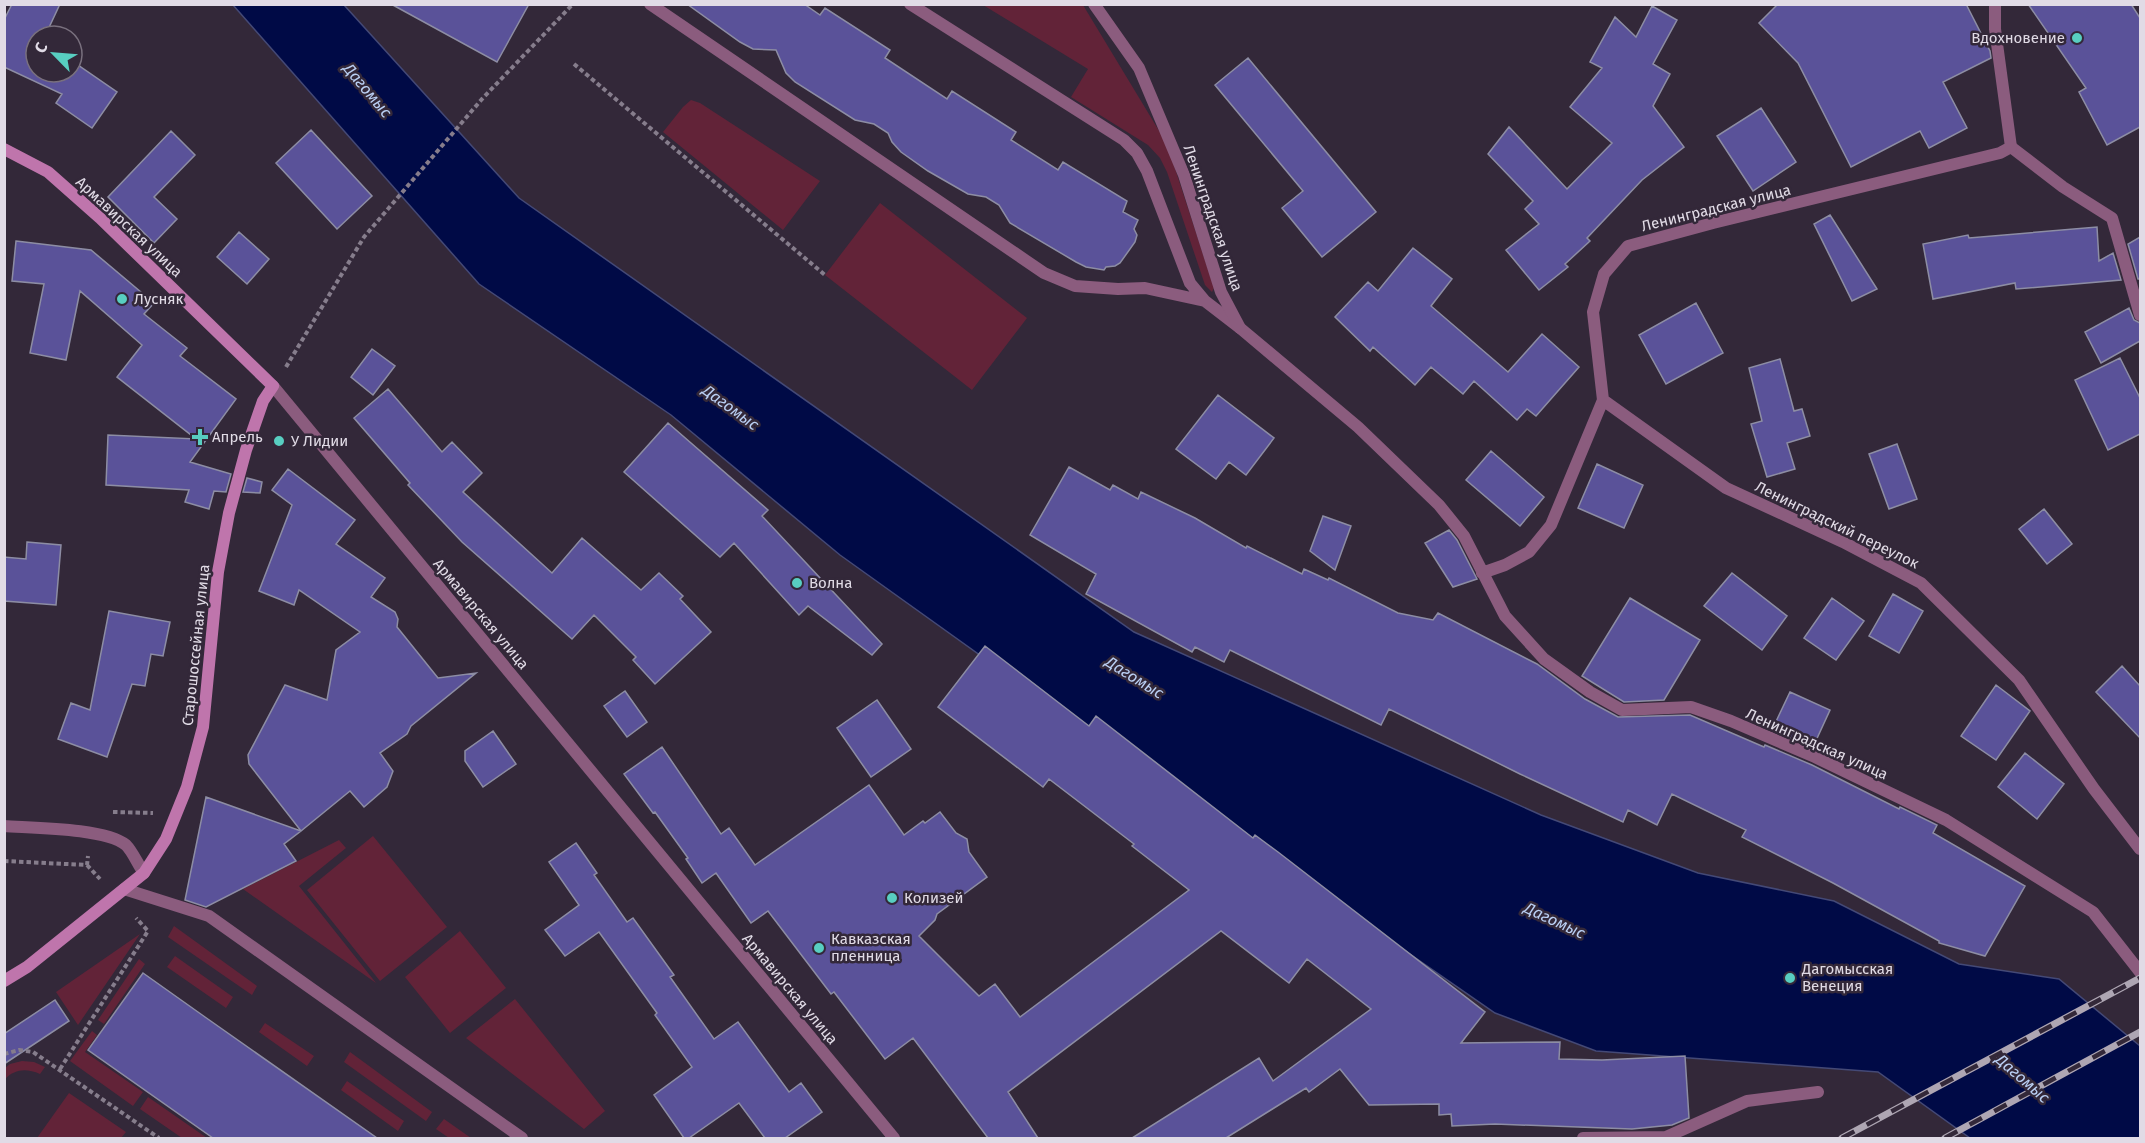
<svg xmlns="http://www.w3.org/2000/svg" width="2145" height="1143" viewBox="0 0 2145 1143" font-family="'Fira Sans',sans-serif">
	<rect width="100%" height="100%" fill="#332839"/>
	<path fill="#622338" d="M983,5H1083L1167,144L1214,288L1212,292L1205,285L1167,172L1160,158L1148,145L1071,97L1088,69Z
		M691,100L700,103L820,181L783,230L663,132L683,107Z
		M880,203L1027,318L972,390L825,275Z
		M373,836L447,927L380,981L307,890Z
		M339,840L346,848L299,886L376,983L243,889Z
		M174,926L257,986L252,995L168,937Z
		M460,931L506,988L450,1033L405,977Z
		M140,934L78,1025L56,992Z
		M175,956L233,997L226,1008L167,967Z
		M139,959L145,964L104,1024L98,1020Z
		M515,999L605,1111L584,1129L466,1038Z
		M265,1023L314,1056L307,1066L259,1032Z
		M92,1031L97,1035L85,1052L143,1092L133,1106L70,1061Z
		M350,1052L432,1112L426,1121L344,1062Z
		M22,1061L34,1062L45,1067L40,1074C26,1068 15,1069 5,1079V1068L10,1064Z
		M347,1081L404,1121L398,1131L341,1090Z
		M69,1093L126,1132L121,1138H37Z
		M148,1097L207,1138H182L140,1109Z
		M444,1119L471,1138H449L436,1129Z"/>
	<path fill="#000a46" stroke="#444976" stroke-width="1.5" d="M233,5H344L519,198L1134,632L1541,815L1698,873L1834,901L1959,964L2059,979L2140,1046V1138H1970L1878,1072L1596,1051L1495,1013L1037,696L840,555L671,415L479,284Z"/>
	<path fill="#5a5299" stroke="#8d8da4" stroke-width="1.5" d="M12,4H60L45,36H36V72H72V61L117,92L92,128L56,103L62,94L4,67V20Z
		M391,4H529L497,62Z
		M687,4H804L820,15L825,8L890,50L885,58L947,99L952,91L1016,132L1011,140L1058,170L1063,162L1127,201L1123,212L1138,220L1134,229L1137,235L1135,242L1120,263L1115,266L1106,267L1104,270L1086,267L1076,262L1010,223L999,205L986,197L968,194L928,171L901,152L892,142L888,133L874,124L855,120L795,82L786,73L776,50L753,49L740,42Z
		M1778,4H1966L1990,51L1991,58L1943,82L1967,128L1929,148L1920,131L1851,167L1798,63L1759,23Z
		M2028,4H2131L2140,18V127L2107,145L2079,92L2086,88Z
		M1652,6L1677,20L1653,64L1670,74L1653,106L1684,147L1642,180L1587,238L1590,241L1565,264L1568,267L1539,290L1506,250L1539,224L1525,209L1533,201L1488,154L1509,127L1567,189L1612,143L1570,107L1602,68L1590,62L1615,17L1636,37Z
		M1248,58L1376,212L1322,257L1282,208L1303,191L1215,85Z
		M1761,108L1796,162L1753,191L1717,136Z
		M311,130L372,196L337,229L276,163Z
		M171,131L195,155L154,197L177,219L154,243L108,197Z
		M1830,215L1877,289L1852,301L1814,224Z
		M2097,227L2099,261L2113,253L2121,280L2016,289L2015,283L1933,299L1923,244L1968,235L1969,238Z
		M239,232L269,259L247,284L217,257Z
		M2140,237V279H2138L2128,244Z
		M16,241L91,250L154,303L144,314L187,348L180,356L236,399L190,462L231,474L226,492L214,491L209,509L185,502L189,490L106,485L108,435L196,439L117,377L142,345L80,291L66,360L30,353L44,284L12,281Z
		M1413,248L1452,279L1431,306L1508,372L1542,334L1579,367L1536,416L1527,409L1517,420L1474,381L1463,394L1431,367L1415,385L1373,347L1370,351L1335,317L1368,282L1378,291Z
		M1696,303L1723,353L1666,384L1639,335Z
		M2129,308L2134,320L2140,323V341L2101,363L2085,332Z
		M372,349L395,366L373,395L351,377Z
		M2120,358L2140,398V434L2108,450L2075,380Z
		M1780,359L1794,411L1802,409L1810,436L1787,443L1795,469L1767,477L1751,424L1762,421L1749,368Z
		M388,389L442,452L452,442L482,473L463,492L552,573L582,538L641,590L659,573L683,596L680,599L711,632L655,684L633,660L636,657L594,615L572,639L462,542L408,485L410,483L354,418Z
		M1218,395L1274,438L1246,475L1229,462L1216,479L1176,449Z
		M668,423L768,510L762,516L882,644L872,655L808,606L799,615L734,543L720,557L624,472Z
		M1897,444L1917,499L1889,509L1869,454Z
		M1491,451L1544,497L1520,526L1466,480Z
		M1597,464L1643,485L1624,528L1578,508Z
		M1069,467L1110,490L1113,485L1138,499L1141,492L1195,518L1246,548L1247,546L1302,574L1304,569L1328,580L1329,578L1398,613L1433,620L1438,613L1537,664L1585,699L1618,717L1690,715L1764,747L1765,745L1812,765L1899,809L1900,807L1937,825L1933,833L2025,886L1985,956L1939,943V941L1833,883L1742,837L1746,830L1672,794L1657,825L1628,810L1623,822L1520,774L1389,709L1381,725L1230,650L1224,662L1195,647L1192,652L1086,594L1096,574L1030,535Z
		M288,469L355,520L336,544L385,578L371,597L395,612L398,619L397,627L438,678L476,673L411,726L407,734L380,753L393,771L387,787L364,807L350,791L301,831L249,764L248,755L285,685L327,700L336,650L360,632L299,590L294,605L259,591L292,505L272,490Z
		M247,478L262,482L260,493L243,492Z
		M2044,509L2072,544L2047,564L2019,529Z
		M1323,516L1351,526L1335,570L1310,551Z
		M1449,530L1457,540L1477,579L1453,587L1425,543Z
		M27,542L61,545L56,605L4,601V557L26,559Z
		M1732,573L1787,616L1762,650L1704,606Z
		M1893,594L1923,611L1899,653L1869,636Z
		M1630,598L1700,640L1664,700L1624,702L1582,676Z
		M1832,598L1864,621L1836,660L1804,638Z
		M109,611L170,622L163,656L151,654L145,686L132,684L107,757L58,739L71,703L90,710Z
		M985,646L1089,726L1096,716L1253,838L1255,835L1278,852L1485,1012L1461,1043L1560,1042L1559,1059L1602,1060L1685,1056L1689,1118L1672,1125L1632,1129L1495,1124L1452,1126L1451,1114L1439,1115V1104L1369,1105L1340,1069L1309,1092L1306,1088L1226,1138H1132L1259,1058L1273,1081L1371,1009L1307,959L1289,983L1221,931L1008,1092L1038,1138H988L913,1038L885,1059L834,992L831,994L768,911L751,923L716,873L702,883L686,859L688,858L655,812L653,813L624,774L662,747L721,834L729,828L755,865L869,785L904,835L923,821L925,823L940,812L956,833L967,839L969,852L987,877L937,914L935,920L919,936L979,996L995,984L1020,1017L1189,890L1132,846L1134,844L1049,779L1043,787L938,707Z
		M2122,666L2140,686V738L2096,692Z
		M1996,685L2030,711L1996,760L1961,736Z
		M625,691L647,722L627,737L604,706Z
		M1790,692L1830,710L1813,747L1772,730Z
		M877,700L911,749L871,777L837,728Z
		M493,731L516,764L483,787L465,761V751Z
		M2025,753L2064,784L2037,819L1998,787Z
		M206,797L301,831L284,844L296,861L206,907L185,900Z
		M576,843L597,873L594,875L627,922L633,918L674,975L670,977L714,1039L738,1022L789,1092L801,1083L822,1112L785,1138H765L739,1103L689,1138H684L654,1095L692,1067L655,1015L657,1013L599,932L565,956L545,930L579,905L549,862Z
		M143,973L205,1017L377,1138H213L88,1050Z
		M55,1000L69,1021L4,1064V1034Z"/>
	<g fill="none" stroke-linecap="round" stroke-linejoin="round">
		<path stroke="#867d8c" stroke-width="4" stroke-dasharray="4.5 3" stroke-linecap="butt" d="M574,64L825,275
			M286,367L364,237L482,99L573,4
			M113,812L153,813
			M4,861L87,865L88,856
			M87,865L100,879
			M4,1054L19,1050L33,1052L159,1138
			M60,1069L148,931L136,918"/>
		<path stroke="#8b5c7e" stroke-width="12" d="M650,4L1044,273L1075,286L1118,289L1145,288L1205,301L1240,328
			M910,4L1124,140L1137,153L1147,171L1190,283L1205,301
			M2011,147L2063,187L2112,218L2140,315
			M124,889L209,916L522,1138
			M1583,1138L1666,1137L1747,1101L1818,1092"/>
		<path stroke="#8b5c7e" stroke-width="12" d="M1094,4L1139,68L1184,175L1221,292L1240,328L1358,427L1439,505L1464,536L1505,616L1544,659L1590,692L1622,710L1691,707L1731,721L1815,757L1946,820L2093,912L2140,972
			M273,386L894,1138
			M1603,400L1726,488L1843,542L1921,583L2019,680L2094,789L2140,849
			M1482,573L1505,565L1529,552L1551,525L1603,400L1593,312L1604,274L1628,246L1713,223L2000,153L2011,147L1995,29V4
			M4,826C33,828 105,828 126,845C133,852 138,865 144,873"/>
		<path stroke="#bf75ac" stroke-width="12" d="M4,149L48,172L100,218L273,386L263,401L246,450L229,513L218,572L203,727L187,787L166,839L144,873L27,967L4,981"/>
		<g stroke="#aea6b3" stroke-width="7">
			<path id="rail" d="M1842,1138L2140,978
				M1945,1138L2140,1032"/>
		</g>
		<use href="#rail" stroke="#332839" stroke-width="4.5" stroke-dasharray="14" stroke-linecap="butt"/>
	</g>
	<g fill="#58cec1" stroke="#332839" stroke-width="2">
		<circle cx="2077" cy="38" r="6"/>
		<circle cx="122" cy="299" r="6"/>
		<path d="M197 428h6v6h6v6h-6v6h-6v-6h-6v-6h6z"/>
		<circle cx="279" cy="441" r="6"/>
		<circle cx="797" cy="583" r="6"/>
		<circle cx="892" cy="898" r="6"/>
		<circle cx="819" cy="948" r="6"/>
		<circle cx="1790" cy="978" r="6"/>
	</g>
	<g text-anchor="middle" stroke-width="5" stroke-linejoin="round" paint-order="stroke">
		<g font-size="15" fill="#e1dbe6" stroke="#332839" text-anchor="start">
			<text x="2065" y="43" text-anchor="end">Вдохновение</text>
			<text x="134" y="304">Лусняк</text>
			<text x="212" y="442">Апрель</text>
			<text x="291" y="446">У Лидии</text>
			<text x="809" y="588">Волна</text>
			<text x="904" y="903">Колизей</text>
			<text x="831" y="944">Кавказская<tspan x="831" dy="17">пленница</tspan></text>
			<text x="1802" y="974">Дагомысская<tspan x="1802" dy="17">Венеция</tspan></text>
		</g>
		<g font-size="15" fill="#e1dbe6" stroke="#332839">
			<text transform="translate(1716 208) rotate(-14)" y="5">Ленинградская улица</text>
			<text transform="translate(1213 218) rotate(71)" y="5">Ленинградская улица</text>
			<text transform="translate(129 227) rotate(43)" y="5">Армавирская улица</text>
			<text transform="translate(1837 525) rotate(26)" y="5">Ленинградский переулок</text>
			<text transform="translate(481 614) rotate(50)" y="5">Армавирская улица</text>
			<text transform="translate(196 645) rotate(-84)" y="5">Старошоссейная улица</text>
			<text transform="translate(1817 744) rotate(24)" y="5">Ленинградская улица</text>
			<text transform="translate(790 989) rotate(50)" y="5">Армавирская улица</text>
		</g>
		<g font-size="16" font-style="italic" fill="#bacff4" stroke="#332839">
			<text transform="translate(368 90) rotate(50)" y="6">Дагомыс</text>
			<text transform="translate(731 407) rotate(36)" y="6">Дагомыс</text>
			<text transform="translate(1135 677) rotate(32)" y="6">Дагомыс</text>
			<text transform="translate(1555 920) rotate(25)" y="6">Дагомыс</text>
			<text transform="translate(2023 1078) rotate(41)" y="6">Дагомыс</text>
		</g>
	</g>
	<rect width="2145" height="1143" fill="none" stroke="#e1dbe6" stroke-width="12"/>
	<g transform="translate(54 54) rotate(295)"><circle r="28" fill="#332839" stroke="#79707e" stroke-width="1.5"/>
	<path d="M0-4.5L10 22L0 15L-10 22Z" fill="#58cec1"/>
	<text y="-9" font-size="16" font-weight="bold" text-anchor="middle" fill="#e1dbe6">С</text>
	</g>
</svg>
